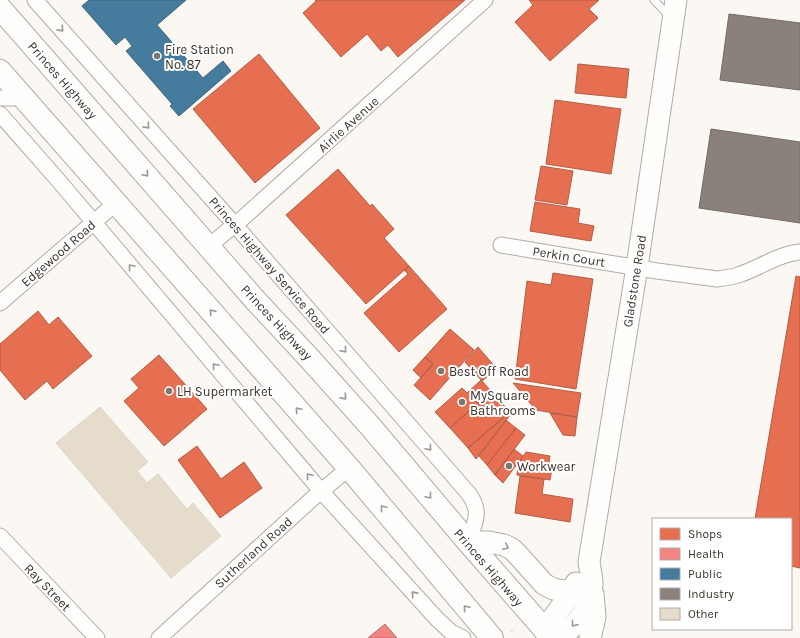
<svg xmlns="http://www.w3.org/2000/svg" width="800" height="638" viewBox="0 0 800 638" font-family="Karla,sans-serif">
	<rect width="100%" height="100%" fill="#fbf7f2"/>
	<path fill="#e76f51" stroke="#b35d45" d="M315,0H465L398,57L388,45L381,51L367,34L341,57L303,13L316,1Z
		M529,0H599L589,9L598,18L550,61L515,22L533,5Z
		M259,54L320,128L255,183L193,109Z
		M578,64L629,69L626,98L575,93Z
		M555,100L621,109L611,174L546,164Z
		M541,166L573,171L567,205L535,200Z
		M338,169L370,206L372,204L394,229L384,238L409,266L366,304L286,215Z
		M535,202L580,209L578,223L594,226L591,241L530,231Z
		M409,266L447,309L399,352L364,313L408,274L404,270Z
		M553,273L593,279L576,389L515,379L527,281L551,285Z
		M796,276L800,277V568L791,566V519H755Z
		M38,311L49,325L58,317L92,356L53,389L47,381L25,400L0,370V344Z
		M450,329L474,350L430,400L414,385L433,364L425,357Z
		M478,347L497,369L482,381L465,362Z
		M159,355L207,409L164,446L124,401L139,388L131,379Z
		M425,357L433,364L421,378L413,370Z
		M481,380L491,391L450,428L435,412L462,388L467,393Z
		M513,383L581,393L577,417L536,410Z
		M491,391L510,412L468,448L450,428Z
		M510,412L511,414L476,459L468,448Z
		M550,413L577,417L575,436L563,435Z
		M506,420L516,428L487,465L479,456Z
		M516,428L525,435L495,475L487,465Z
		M197,446L221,479L244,462L262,488L220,518L178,460Z
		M514,449L523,456L503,483L495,475Z
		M526,452L550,456L549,462L553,463L550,480L517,475L518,464Z
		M520,476L544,479L542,494L573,499L570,522L515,513Z"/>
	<path fill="#f28482" stroke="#ba6c67" d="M385,624L397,638H368Z"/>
	<path fill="#457b9d" stroke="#41657a" d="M89,0H186L157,25L203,78L223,61L231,71L179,116L170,106L172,104L126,51L132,46L125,37L116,45L82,6Z"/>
	<path fill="#8a817c" stroke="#726a63" d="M729,14L800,23V90L720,80Z
		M711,129L800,142V223L699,208Z"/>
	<path fill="#e6dccc" stroke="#dad5ce" d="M100,407L148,462L137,471L147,483L158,474L187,509L193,503L221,536L171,578L56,443Z"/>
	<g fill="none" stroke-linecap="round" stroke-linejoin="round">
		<g stroke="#b0aba4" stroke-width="9">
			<path id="lane" d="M654,0L670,17"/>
		</g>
		<g stroke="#b0aba4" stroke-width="17">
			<path id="street" d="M35,0L235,225L469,494C482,512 475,523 468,542
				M0,98H24
				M0,114L58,180L321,491L437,619L451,632L463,638
				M501,245L657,271L717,279C725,278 734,277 741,274C761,267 779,254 800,252
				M209,246L244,217L485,0
				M0,303L116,203
				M0,536L97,638
				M159,638L313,498L349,468"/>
		</g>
		<g stroke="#b0aba4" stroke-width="23">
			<path id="secondary" d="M468,542H489L504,545L512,549L518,555L544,584L553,589L570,592
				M544,630L564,603L576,583
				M560,638C577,625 591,606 592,584C592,577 590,569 589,562L637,267L676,0
				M590,638L595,617L593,594"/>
		</g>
		<g stroke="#b0aba4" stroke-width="24">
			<path id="highway" d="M0,8L256,301L310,359L370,426L468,542L552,638
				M0,71L349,468L492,638"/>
		</g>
		<path stroke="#e1dfdd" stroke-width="2.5" stroke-dasharray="2 3" stroke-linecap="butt" d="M511,632L514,630"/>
		<use href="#lane" stroke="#fefefd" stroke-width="7"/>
		<use href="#street" stroke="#fefefd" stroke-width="15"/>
		<use href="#secondary" stroke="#fefefd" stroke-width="21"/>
		<use href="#highway" stroke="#fefefd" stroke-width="22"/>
	</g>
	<defs><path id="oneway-chevron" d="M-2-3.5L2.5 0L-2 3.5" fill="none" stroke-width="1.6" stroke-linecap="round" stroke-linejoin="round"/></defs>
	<g stroke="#9c9893">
		<use href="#oneway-chevron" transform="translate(61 29) rotate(48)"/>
		<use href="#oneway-chevron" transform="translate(147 126) rotate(48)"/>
		<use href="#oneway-chevron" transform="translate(146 174) rotate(49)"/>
		<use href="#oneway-chevron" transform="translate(131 267) rotate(-130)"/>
		<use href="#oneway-chevron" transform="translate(212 312) rotate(-131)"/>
		<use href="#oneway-chevron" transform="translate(344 350) rotate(49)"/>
		<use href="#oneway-chevron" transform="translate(215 366) rotate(-130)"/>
		<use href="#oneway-chevron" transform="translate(344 397) rotate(48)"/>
		<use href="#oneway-chevron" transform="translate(298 410) rotate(-131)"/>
		<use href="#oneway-chevron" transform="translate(429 448) rotate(49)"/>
		<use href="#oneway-chevron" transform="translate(309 476) rotate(-130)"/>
		<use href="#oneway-chevron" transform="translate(429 496) rotate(50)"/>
		<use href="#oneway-chevron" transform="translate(383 508) rotate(-130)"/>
		<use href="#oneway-chevron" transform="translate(506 547) rotate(25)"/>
		<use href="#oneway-chevron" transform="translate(414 594) rotate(-132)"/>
		<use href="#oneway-chevron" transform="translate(466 608) rotate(-130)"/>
		<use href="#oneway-chevron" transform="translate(574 624) rotate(129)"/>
	</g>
	<g fill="#7d786f" stroke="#fff" stroke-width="1.5">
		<circle cx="157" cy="56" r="4"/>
		<circle cx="441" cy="371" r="4"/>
		<circle cx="169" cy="391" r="4"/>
		<circle cx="462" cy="402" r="4"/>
		<circle cx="509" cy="466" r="4"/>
	</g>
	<g text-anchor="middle" stroke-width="4" stroke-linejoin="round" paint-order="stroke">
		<g font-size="13" fill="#393329" stroke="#fff" text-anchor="start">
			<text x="165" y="54">Fire Station<tspan x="165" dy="15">No. 87</tspan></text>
			<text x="449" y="376">Best Off Road</text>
			<text x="177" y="396">LH Supermarket</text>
			<text x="470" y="400">MySquare<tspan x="470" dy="15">Bathrooms</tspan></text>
			<text x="517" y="471">Workwear</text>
		</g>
		<g font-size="13" fill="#393329" stroke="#fff">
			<text transform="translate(63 80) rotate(49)" y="5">Princes Highway</text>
			<text transform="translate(348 124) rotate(-42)" y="5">Airlie Avenue</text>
			<text transform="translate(58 253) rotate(-41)" y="5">Edgewood Road</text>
			<text transform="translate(569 256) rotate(9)" y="5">Perkin Court</text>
			<text transform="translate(270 265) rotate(49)" y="5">Princes Highway Service Road</text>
			<text transform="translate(634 281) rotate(-81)" y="5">Gladstone Road</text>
			<text transform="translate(277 322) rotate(47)" y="5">Princes Highway</text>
			<text transform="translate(253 552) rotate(-42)" y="5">Sutherland Road</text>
			<text transform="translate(489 567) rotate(49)" y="5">Princes Highway</text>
			<text transform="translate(48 587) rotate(46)" y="5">Ray Street</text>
		</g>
	</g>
	<rect x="652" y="518" width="140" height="112" fill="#ffffff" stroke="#b0ada9"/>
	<rect x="660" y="528" width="20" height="12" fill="#e76f51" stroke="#b0ada9"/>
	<text x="688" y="538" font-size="12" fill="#393329">Shops</text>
	<rect x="660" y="548" width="20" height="12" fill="#f28482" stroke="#b0ada9"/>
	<text x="688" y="558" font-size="12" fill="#393329">Health</text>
	<rect x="660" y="568" width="20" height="12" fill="#457b9d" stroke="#b0ada9"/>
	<text x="688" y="578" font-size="12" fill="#393329">Public</text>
	<rect x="660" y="588" width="20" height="12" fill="#8a817c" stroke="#b0ada9"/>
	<text x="688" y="598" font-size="12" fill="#393329">Industry</text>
	<rect x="660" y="608" width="20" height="12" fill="#e6dccc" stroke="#b0ada9"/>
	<text x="688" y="618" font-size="12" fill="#393329">Other</text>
</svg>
